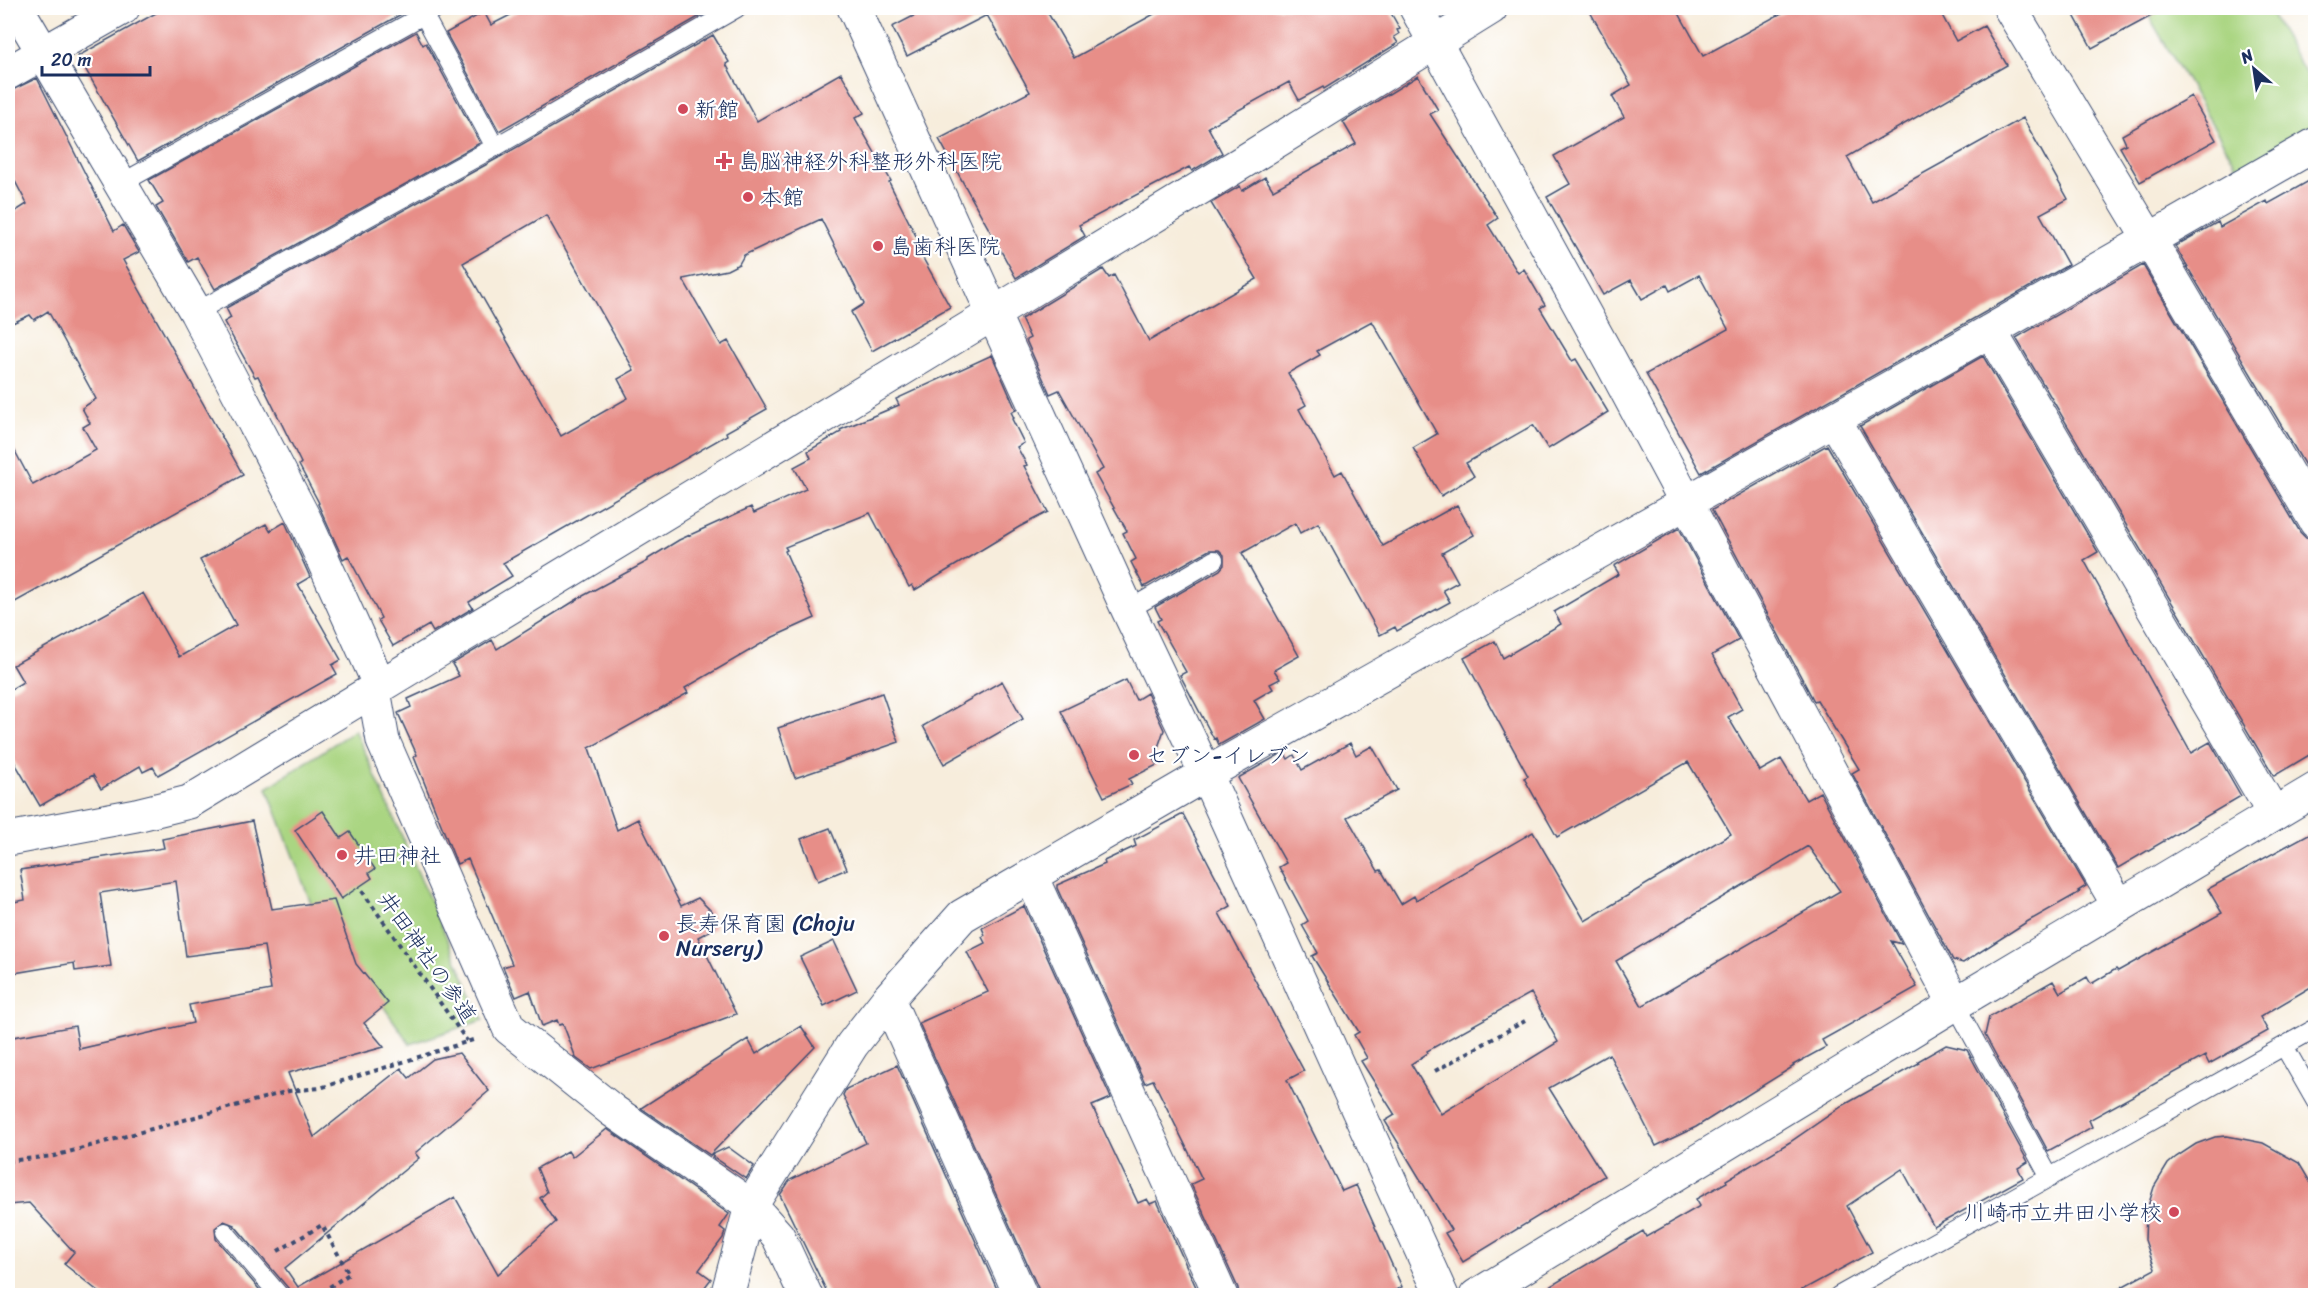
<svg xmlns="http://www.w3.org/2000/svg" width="2323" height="1303" viewBox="0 0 2323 1303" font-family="Sriracha,'Klee One',sans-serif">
	<rect width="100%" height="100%" fill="#fff"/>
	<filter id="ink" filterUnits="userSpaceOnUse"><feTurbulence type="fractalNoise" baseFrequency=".0167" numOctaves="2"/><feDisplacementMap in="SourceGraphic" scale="12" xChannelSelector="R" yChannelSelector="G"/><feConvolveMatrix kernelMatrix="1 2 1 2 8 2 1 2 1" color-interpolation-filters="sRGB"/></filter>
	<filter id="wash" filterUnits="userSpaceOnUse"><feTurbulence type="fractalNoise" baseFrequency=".008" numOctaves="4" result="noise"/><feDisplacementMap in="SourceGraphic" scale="24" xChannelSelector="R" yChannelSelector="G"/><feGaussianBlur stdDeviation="1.35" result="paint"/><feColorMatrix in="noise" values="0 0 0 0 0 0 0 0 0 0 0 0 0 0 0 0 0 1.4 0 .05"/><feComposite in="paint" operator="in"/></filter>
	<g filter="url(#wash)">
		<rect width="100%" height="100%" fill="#f7eddc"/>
		<path fill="#aad582" stroke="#628270" stroke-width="1.5" d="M2144,8H2268L2315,90V126L2239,170Z
			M355,730L483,1020L410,1044L312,906L267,788Z"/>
		<g id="blocks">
			<path fill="#e78e88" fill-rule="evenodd" d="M165,8H402L405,12L138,161L78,56Z
				M524,8H698L702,15L499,131L446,33L484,12L491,25Z
				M929,8H1045L1074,58L1165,8H1388L1400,29L1397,30L1399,34L1394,37L1398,43L1324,89L1323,87L1299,100L1289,82L1208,127L1222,153L1192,171L1189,167L1079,225L1085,236L1016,278L939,139L1030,92L987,15L907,56L892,27Z
				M1588,8H1676L1703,56L1791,8H1938L1956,41L1984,26L2007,65L1847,157L1872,202L2023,118L2068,199L2040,214L2068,265L1701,473L1646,374L1728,329L1699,275L1670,291L1667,285L1642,299L1631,280L1603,295L1547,197L1570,184L1554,156L1624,117L1612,96L1631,85Z
				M2070,8H2166L2092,48Z
				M416,32L423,45L426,43L480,143L215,289L197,257L188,262L156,207L163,203L149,180Z
				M713,35L729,62L726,64L757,121L841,73L864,113L855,118L891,181L889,182L923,250L919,251L950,307L872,351L851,312L864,304L821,219L744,255L739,264L727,270L683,279L721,345L728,341L767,409L726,432L727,435L503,563L512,576L469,602L473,608L433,632L429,625L393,646L378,620L381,618L348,556L343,559L318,504L319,503L299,465L301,463L258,376L255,377L224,322L231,318L226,308L500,157ZM546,215L634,370L618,379L628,398L561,436L463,263Z
				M1418,76L1438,110L1430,114L1498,218L1488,225L1518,273L1524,269L1545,305L1540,308L1572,361L1576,359L1608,412L1548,449L1533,425L1466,463L1474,476L1441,496L1413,448L1437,434L1372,321L1317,351L1320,355L1288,373L1306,405L1299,409L1335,475L1342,471L1383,546L1457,505L1474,535L1442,553L1458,582L1443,590L1450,602L1397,631L1395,627L1380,635L1318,523L1300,533L1295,523L1242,553L1299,656L1274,670L1280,679L1270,684L1273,689L1254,700L1265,719L1219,745L1216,738L1214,739L1180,675L1186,672L1157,621L1161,619L1155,607L1220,570L1224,565V555L1219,550H1209L1144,587L1131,562L1136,559L1123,533L1127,531L1095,474L1103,469L1059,390L1050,394L1026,340L1030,338L1021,319L1103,269L1109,278L1114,275L1149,341L1257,279L1211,203L1240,186L1242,191L1265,177L1273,190L1356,144L1343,122Z
				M37,78L114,231L123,225L139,252L123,260L243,475L8,606V438L33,485L96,450L83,427L90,423L82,408L96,399L48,311L34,320L30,315L8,325V216L27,204L8,168V92Z
				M2191,96L2216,140L2140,182L2120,147L2126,144L2122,135Z
				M2316,177V484L2175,246L2218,222L2220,227L2267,201L2268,204Z
				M2143,265L2300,532L2306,538L2316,541V751L2274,776L2016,338Z
				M992,355L1016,410L1011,412L1014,418L1012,419L1024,443L1017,447L1027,465L1024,466L1048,512L1019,527L915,590L912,585L909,587L870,513L785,547L787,550L785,551L815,618L773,637L685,688L688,693L589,748L617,830L638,819L681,906L698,898L711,911L715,928L698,937L736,1014L591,1069L576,1058L563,1024L559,1025L557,1020L542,1026L530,991L516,997L503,967L512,964L494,920L468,859L457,864L414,757L417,755L398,713L411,707L408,699L459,676L452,664L492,640L497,649L581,597L648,561V559L679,540L751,507L754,513L806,489L794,467L811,458L808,451L841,432L840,430L899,405L896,399Z
				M1983,356L2098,552L2084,560L2191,753L2210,742L2241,796L2118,868L1860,426Z
				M1827,445L2086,886L2078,891L2080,892L2025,923L1963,963L1953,960L1852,773L1859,769L1817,700L1814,701L1712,510Z
				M285,522L310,577L298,584L341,660L332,665L337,674L158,775L153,767L143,772L140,766L101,789L93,775L40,806L8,751V691L23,682L13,665L143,593L179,657L236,625L200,560L266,524L270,531Z
				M1679,528L1739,640L1712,655L1742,709L1728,717L1760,771L1781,759L1806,800L1820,792L1902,944L1891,941L1917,987L1822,1040L1826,1047L1793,1065L1794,1066L1696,1127L1656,1146L1609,1054L1549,1088L1604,1176L1463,1262L1445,1233L1451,1230L1385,1121L1395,1115L1361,1061L1367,1058L1354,1035L1359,1032L1312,956L1318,953L1302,925L1308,921L1279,867L1286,863L1238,778L1284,752L1288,759L1294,755L1302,770L1350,743L1356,755L1372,746L1397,790L1347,817L1378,871L1381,870L1401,904L1414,896L1416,900L1533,832L1585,921L1731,834L1688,762L1557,837L1524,778L1528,776L1464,658L1495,641L1503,658L1561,624L1554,612L1619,574L1614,566ZM1808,846L1840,891L1642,1006L1616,961ZM1531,993L1558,1042L1441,1114L1411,1064L1428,1053L1427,1051Z
				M1126,680L1136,700L1147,693L1164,730L1154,759L1157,765L1129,779L1132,784L1104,797L1061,711Z
				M1002,681L1023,719L944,764L923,726Z
				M882,693L899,742L795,778L778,728Z
				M323,811L341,838L350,832L375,869L369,873L372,878L341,899L295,830Z
				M1183,814L1231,906L1219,913L1304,1071L1287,1080L1342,1191L1356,1185L1402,1287L1383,1296H1239L1238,1288L1191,1184L1202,1179L1153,1080L1145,1083L1057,888V885L1105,864L1104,861L1136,846L1134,840Z
				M252,821L272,909L334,900L356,964L388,1003L364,1023L384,1047L288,1073L314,1137L401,1068L409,1078L433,1059L459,1053L489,1091L415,1153L419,1158L285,1268L298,1287L455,1197L498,1274L556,1222L540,1198L547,1192L537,1168L568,1151L572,1157L607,1129L729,1214L720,1227L725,1231L723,1238L699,1270L711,1279L698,1296H291L289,1289L234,1225L224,1221L215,1228L216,1239L265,1296H104L64,1264L74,1252L29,1203L8,1205V1038L75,1026L79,1049L193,1023L189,1005L271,990L264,946L186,956L176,881L100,893L111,966L75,971L74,963L8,974V903L25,900L20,870L164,848L162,839Z
				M830,828L847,869L818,881L801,839Z
				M2316,830V984L2260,1017L2268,1031L2209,1064L2205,1056L2089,1120L2092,1127L2048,1151L1985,1035L1989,1017L2053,981L2060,993L2087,977L2091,984L2116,969L2118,971L2222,913L2208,889Z
				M1024,906L1111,1098L1092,1106L1138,1203L1147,1199L1150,1204L1157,1201L1200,1296H1039L1038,1288L919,1023L988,992L967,952L985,943L982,937L985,935L982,928Z
				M834,941L857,990L824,1006L800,957Z
				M801,1026L815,1047L710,1155L641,1108L748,1039L756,1054Z
				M1946,1045L1967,1050L2028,1162L2018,1168L2023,1178L1934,1227L1902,1169L1847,1206L1872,1252L1791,1296H1534L1643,1231L1646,1237L1700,1206L1696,1199L1727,1182L1726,1180L1790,1142L1844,1105L1919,1063L1918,1061Z
				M897,1065L1000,1296H829L780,1195L790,1180L866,1143L843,1095L846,1089Z
				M2227,1136L2263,1143L2299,1163L2316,1192V1296H2105L2155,1269L2145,1240L2146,1213L2154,1187L2168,1164L2176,1157L2196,1144L2215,1137Z
				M728,1147L754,1166L746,1179L711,1155Z"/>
		</g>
	</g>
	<g filter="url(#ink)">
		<use href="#blocks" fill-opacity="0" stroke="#3c4c71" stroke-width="1.5"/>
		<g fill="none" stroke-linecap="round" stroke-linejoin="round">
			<g stroke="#3c4c71" stroke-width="20">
				<path id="service" d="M420,8L495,147
					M120,184L436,8
					M196,312L495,147L737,8
					M1128,610L1214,560
					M1955,1004L2050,1178
					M2284,1046L2316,1102
					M225,1232L280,1296
					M1838,1296L2316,1028"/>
			</g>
			<g stroke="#3c4c71" stroke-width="35">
				<path id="minor" d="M17,8L196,312L305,520L380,686
					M1416,8L1610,360L1955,1004
					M2010,8L2149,239L2316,522
					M8,73L123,8
					M1990,331L2274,814
					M1834,419L2119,906
					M374,690L383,741L509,1028L613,1111L751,1206L778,1236L806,1296
					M8,839L136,815L189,802L1243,162L1491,8
					M1031,876L1221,1296
					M888,999L1021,1296
					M727,1296L751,1206L852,1045L888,999L962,916L1206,774L1990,331L2316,144"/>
			</g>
			<g stroke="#3c4c71" stroke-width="35">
				<path id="tertiary" d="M854,8L1128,610L1206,774L1442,1296
					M1476,1296L1955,1004L2316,789"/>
			</g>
			<path stroke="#3c4c71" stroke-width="4" stroke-dasharray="4.5 4.5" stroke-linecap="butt" d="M362,891L467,1041
				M1435,1071L1525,1021
				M8,1161L54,1156L289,1091L320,1088L476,1039
				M278,1251L322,1225L349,1274L316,1296"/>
			<use href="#service" stroke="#fff" stroke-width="18"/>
			<use href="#minor" stroke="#fff" stroke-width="33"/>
			<use href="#tertiary" stroke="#fff" stroke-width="33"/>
		</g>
	</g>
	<g fill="#d1495b" stroke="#fff" stroke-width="2">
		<circle cx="683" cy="109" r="6"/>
		<path d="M721 152h6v6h6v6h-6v6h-6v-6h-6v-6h6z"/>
		<circle cx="748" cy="197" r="6"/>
		<circle cx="878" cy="246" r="6"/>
		<circle cx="1134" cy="755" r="6"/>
		<circle cx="342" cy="855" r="6"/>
		<circle cx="664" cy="936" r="6"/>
		<circle cx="2174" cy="1212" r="6"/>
	</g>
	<g text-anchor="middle" stroke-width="4.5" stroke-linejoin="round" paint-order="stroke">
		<g font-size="22" fill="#1b2f5e" stroke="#fff" text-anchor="start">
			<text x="695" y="117">新館</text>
			<text x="738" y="169">島脳神経外科整形外科医院</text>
			<text x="760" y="205">本館</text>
			<text x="890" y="254">島歯科医院</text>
			<text x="1146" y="763">セブン-イレブン</text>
			<text x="354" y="863">井田神社</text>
			<text x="676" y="931">長寿保育園 (Choju<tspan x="676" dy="25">Nursery)</tspan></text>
			<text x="2162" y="1220" text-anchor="end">川崎市立井田小学校</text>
		</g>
		<g font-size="22" fill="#1b2f5e" stroke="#fff">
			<text transform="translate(428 957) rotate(55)" y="8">井田神社の参道</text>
		</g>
	</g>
	<rect width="2323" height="1303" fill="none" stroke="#fff" stroke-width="30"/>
	<g transform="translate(2254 69) rotate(331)" stroke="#ffffff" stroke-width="4.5" paint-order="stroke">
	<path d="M0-4.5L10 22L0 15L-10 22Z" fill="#1b2f5e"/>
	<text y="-9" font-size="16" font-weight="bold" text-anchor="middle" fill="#1b2f5e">N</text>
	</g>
	<path d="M42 66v9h108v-9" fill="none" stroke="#1b2f5e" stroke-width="3"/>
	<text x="51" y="66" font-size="18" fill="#1b2f5e" stroke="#ffffff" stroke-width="4.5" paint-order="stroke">20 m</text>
</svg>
